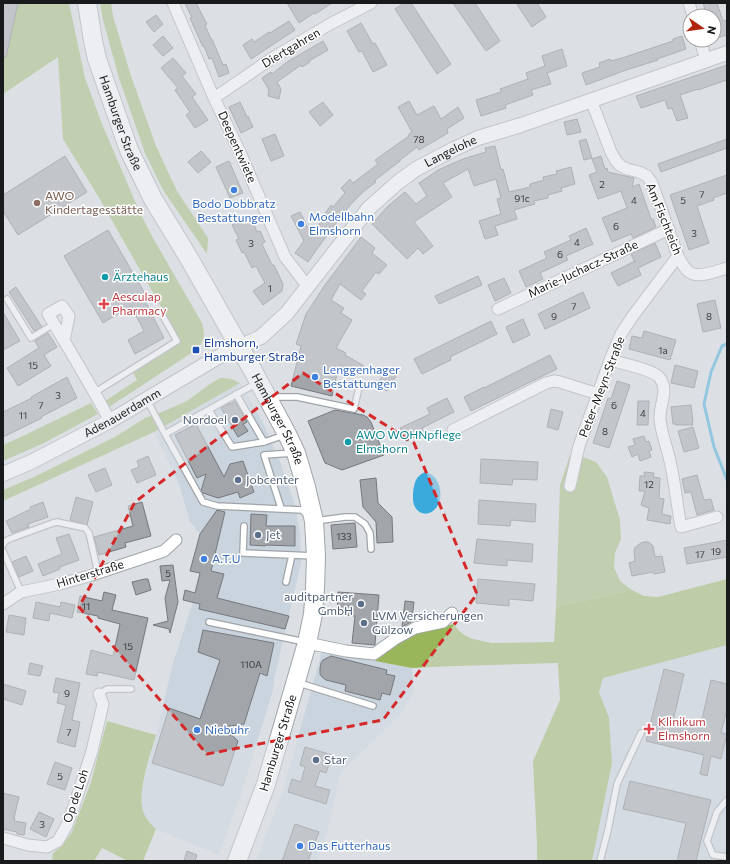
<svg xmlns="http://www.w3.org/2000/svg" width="730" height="864" viewBox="0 0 730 864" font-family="Commissioner,sans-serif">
	<rect width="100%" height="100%" fill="#dce0e5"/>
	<path fill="#cad4de" d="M240,383L263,423L279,459L295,505L300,533L301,563L274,680L273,690L241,794L219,855L156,829L148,822L144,815L142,806V792L147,770L156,735L173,663L193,602L200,573L190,571L200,534L190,522L179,484L154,432Z
		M727,642V861H558L586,660Z
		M322,651L412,668L414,691L404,710L341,772L327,832L317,861H256L282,794Z"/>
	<path fill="#a0b86d" d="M3,3H69L85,78L102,124L140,213L153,238L202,323C206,337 204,343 193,352L109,407L105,401L137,380L133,373L181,342L98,196L63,139L58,57L3,94Z
		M100,3H111L113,16L130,73L156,146L177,191L208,238L207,254L163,190L145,153L119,78L103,20Z
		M220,378C228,378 233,379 240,383L154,432L3,501V490L36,476L115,437L145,418L162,412L187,401L210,384Z
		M91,403L98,414L44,443L3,461V445L23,436Z
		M570,455L580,456L596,462L607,477L620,520L621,539L615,553L614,567L620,581L632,590L556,607L560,485Z"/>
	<path fill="#9ab65b" d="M727,579V645L603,678L599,692L609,718L612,763L592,861H537V844L533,761L560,700L558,663L456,666L412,668L375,661L396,645L416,633L454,624L459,631L466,636L473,639L492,643L554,642L556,607L632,590L644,596L658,597Z
		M107,721L156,735C150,756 136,794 144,814C147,821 151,824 156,829L143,861H128L102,848L94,861H52L53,853L62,846L72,832L91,782Z"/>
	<path fill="#3aa9dc" d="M425,472C439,474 444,494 438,505C432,516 419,517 414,505C412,499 413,486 416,480C418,476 421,474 425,472Z"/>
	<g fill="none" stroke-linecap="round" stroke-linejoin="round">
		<path stroke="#3aa9dc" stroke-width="3" d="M727,344L722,346L711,372L704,404L714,447L727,480"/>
	</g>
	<path fill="#a2a6aa" stroke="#75797d" d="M3,3H18L6,57H3Z
		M185,3H196L207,24L205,25L211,39H212L223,65L226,64L229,73L219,77L212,58L209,59L204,46L203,47L190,18H192Z
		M287,3H332L315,14L314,13L299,23Z
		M404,3H411L451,64L437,74L395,9Z
		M453,3H475L500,41L486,51Z
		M516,3H537L546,17L532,27Z
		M703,3H717L723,21L727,20V35L714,39V16H707Z
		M156,15L163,24L154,32L146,22Z
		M289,21L295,30L251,59L243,45L252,39L254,42L269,32L270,33Z
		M361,23L373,44L375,43L387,65L373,72L362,51L359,52L347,31Z
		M163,36L173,48L163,56L153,45Z
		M682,36L686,49L657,59L658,60L626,70L586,85L582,73L600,67L599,63L610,59L611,61L622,58L673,41V39Z
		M323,41L328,50L309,61L310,62L302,67L301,65L277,82L281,89L279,99L268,96L269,90L262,78L271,72L272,74L287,62Z
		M562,49L567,66L547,73L551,84L531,90L533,95L505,105L506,108L481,116L476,100L501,92L500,89L528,79L526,73L545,66L542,56Z
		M173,58L186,73L182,76L196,94L192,97L208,120L195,128L186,115L190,112L175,90L178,88L161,68Z
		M727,65V80L698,90V89L680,95L688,118L677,121L672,108L668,109L665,100L641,108L636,96Z
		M409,101L417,115L434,106L441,119L458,107L464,118L447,129L448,133L419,150L417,147L400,160V161L374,181L376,182L363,192L354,201L346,210L317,249L308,262L295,253L304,241L291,216L300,212L311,234L325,216L324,215L331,205L333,207L345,193L341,188L350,179L353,183L378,164L375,160L409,136V134L412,132L398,107Z
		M240,102L247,117L248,116L253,127L241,133L229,107Z
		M323,102L333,115L320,126L309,112Z
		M577,119L581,132L567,135L564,122Z
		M275,134L284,156L271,161L262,139Z
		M586,139L592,158L584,160L579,141Z
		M727,139V148L661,172L658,164Z
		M495,146L501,170L503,169L509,192L530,187V184L544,180L543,177L557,174L556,171L571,167L575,184L561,188L562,191L548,195V198L534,201L535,204L514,210L517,219L495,226L498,235L485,239L479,221L501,214L497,199L501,198L496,179L474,186L468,169L443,183L452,197L414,222L433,246L423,254L418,248L407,259L372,224L388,206L405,192L416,204L427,196L419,183L428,177L438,170L463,159L486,152L485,148Z
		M201,151L211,162L198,173L188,162Z
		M65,156L87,192L18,235L3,211V195Z
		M601,156L605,169L607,168L608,172L634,178L632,187L639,184L651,219H653L656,227L633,238L631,234L612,242L602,218L627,208L621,191L598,199L589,175L597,172L592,159Z
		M229,161L243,193L230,198L216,167Z
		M727,175V193L713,198L714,200L697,206L709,243L689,250L670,195Z
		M251,217L257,232L260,231L265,242L262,244L272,265H274L283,284L282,291L263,305L253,291L265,283L256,266L252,268L244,252L242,253L236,240L239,239L232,225Z
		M586,228L593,244L566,256L568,260L540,273L543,279L526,287L519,271L547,258L544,252L571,240L569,236Z
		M108,230L147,297L144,299L164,338L135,354L128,340L144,331L131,306L103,323L64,256Z
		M361,237L375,248L372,253L387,265L379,274L376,272L362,291L366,294L361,300L340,284L331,300L344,308L341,313L352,320L336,348L346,353L345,355L364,366L358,375L339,365L332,396L291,386L301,346L296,344L306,314L325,285Z
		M655,243L661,257L638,268L641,275L618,286L611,273L635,261V263L631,254Z
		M478,276L482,285L439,304L435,296Z
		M504,278L511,293L495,301L488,285Z
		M16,287L42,327L34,331L9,292Z
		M583,292L590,308L545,329L538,314Z
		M715,300L721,328L703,332L697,304Z
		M3,312L20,341L3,350Z
		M523,319L530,335L513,343L506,327Z
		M491,321L497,334L450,357L451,360L422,374L414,359Z
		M644,331L676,340L670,360L629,349L632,336L642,338Z
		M48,333L57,347L44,355L51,366L18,386L7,368L39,348L35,341Z
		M550,355L557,369L471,411L464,397L484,387V388Z
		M675,365L698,371L694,388L671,383Z
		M386,370L396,376L387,391L377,385Z
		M67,377L77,398L41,417L42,418L3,437V412L32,398L31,397Z
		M617,381L630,385L609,448L593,443L608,398L611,399Z
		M447,398L454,412L422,428L424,433L406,441L400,428L430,414L427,408Z
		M235,401L247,422L243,424L248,431L238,437L221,408L230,403L231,404Z
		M638,401H649L648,425H637Z
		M691,405L693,422H692L693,425H676V424H673L671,407Z
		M551,409L563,412L558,430L547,427Z
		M335,410L363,415L367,417L371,422L384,455L342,470L325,463L308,421Z
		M196,424L224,477L230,464L243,461L254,492L240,498L238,492L218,498L203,493L201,491L206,474L197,478L175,435Z
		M693,427L699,448L684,452L678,431Z
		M644,436L646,442L649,441L652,450L649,451L651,457L640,461L638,454L632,457L628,447L635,445L633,439Z
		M148,456L156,475L137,483L131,470L139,467L137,461Z
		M481,459L538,462L537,480L513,479L512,485L480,483Z
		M105,468L112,485L96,492L88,475Z
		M644,472L654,473L653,477L660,478L659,498L664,499L662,514L671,516L670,524L647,520L649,508L641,505L645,491H639L640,476H645Z
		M697,475L704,500L711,499L714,510L697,515L691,492L685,493L682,479Z
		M376,478L378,503L392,517L393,542L377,543L376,522L363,507L360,480Z
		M76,497L93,502L87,525L70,520Z
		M479,500L536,504L535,522L511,520L510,526L478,524Z
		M43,502L48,517L28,524L29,527L12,533L6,521L31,509L30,507Z
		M142,502L151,536L125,543L126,547L99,555L94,537L133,526L128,506Z
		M217,510L225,512L211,571L224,574L217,598L289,616L285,629L199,609L200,604L183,600L185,590L195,593L200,573L190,571L200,534Z
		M251,514L267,515L266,526H295V546L266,545L265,546L250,545Z
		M355,523L357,547L333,549L331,525Z
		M69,534L79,560L60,567V569L43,576L38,564L62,554L56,538Z
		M477,539L533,544L532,562L507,560V566L474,563Z
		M727,540V557L687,564L684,548Z
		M644,542H648L650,543L653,546L655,557L662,556L665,572L654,574L653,572L632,576L629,563L635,561L634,551L635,547H637L638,545L641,543Z
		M26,556L33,571L19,577L12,562Z
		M173,565L178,602L170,633L169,629L153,625L168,621L165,598L170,580L162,581L160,566Z
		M145,579H148L151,590L136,595L132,582Z
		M478,579L535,584L533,601L509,599V606L476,603Z
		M104,592L116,595L112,610L148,618L134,680L98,672L97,676L86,674L91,650L113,656L120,624L98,618V616L77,612L80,596L102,601Z
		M338,592L379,595L375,644V645L352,643L355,616L337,614Z
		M405,601L414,602L412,618L411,622L402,627Z
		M36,602L60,607L61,602L75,605L72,618L50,613L49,621L33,618Z
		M9,615L26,618L24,635L6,632Z
		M203,630L274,643L267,676L260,673L244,724L223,727L238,741L223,786L152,763L169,708L200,719L220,660L198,652Z
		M331,656L387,670L386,674L395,676L390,695L382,693L380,700L345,691L346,685L326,680L322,677L320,674V668L321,663L323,660Z
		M30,663L43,666L40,676L28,674Z
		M664,669L684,674L673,721L700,728L711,680L727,684V709L721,733L727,734L721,759L711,756L707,776L700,774L704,755L646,741Z
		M56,678L80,683L72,720L80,722L75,747L57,742L66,705L57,703L59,693L53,692Z
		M3,684L26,691L22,705L3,699Z
		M305,747L332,755L326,773L320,771L315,786L330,790L326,804L288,792L292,779L301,782L305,767L300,765Z
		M55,762L72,768L65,790L47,784Z
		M630,781L711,800L696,861H677L686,823L623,809Z
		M3,793L19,797L14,818H15L14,821L26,823L24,835L17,834V832L3,829Z
		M39,812L54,819L46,837L30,829Z
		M295,824L319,832L308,861H282Z
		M187,851L197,855L195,861H184Z"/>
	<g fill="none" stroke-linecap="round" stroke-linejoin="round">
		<g stroke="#a0a4a8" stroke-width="8">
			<path id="service" d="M7,299L31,338L54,324
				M94,393L177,341L164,318
				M236,394L264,442
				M271,397H297L354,409L360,383
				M147,400L165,434L257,383
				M209,410L232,447L264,442L285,435
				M165,434L203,502L217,506L302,510L306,514
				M281,508L264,455L294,453
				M315,521L345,517H355L365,524L370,533L371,549
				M244,526L243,553L292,555
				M3,545C4,541 9,539 12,538L53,523L57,522L85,528L89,533L98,573
				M3,551L21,592
				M286,582L292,555L314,556
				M209,622L305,642
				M299,683L373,706
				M99,694L107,689H131
				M727,800L717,812L707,841L713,855L727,857
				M600,861L608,830L617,784L641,733"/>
		</g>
		<g stroke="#a0a4a8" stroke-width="13">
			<path id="minor" d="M173,3L214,98L239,150L285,257L308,287
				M689,3L693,16
				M700,40L706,60
				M214,98L274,57L332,23L371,3
				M591,100L611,152L616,161L621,166L627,169L639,172L647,176L652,183L678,256C681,262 684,268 689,272C698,279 717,271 727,268
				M498,309L669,229
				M64,341L69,316L62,306L48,314C69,349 91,385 110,421
				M610,360C621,363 653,370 659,377C670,390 659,404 660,419C661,433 667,447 670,461C675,483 677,505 681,527L717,517
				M453,430L546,383L554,381L560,382L598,394
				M570,486L579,446L610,360L621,334L632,317L678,256
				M3,604L21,592L60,584L89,576L164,551L176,540
				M307,643L346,651L374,654L395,639L415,628L443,622L452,613
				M3,838L28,845L47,847L58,841L67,825L75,803L92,751L103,704L99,694"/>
		</g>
		<g stroke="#a0a4a8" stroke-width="16">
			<g id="tertiary">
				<path id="s1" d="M3,474L31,462L110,421L218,357L261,337L287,313L368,209L397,183L416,169L454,149L478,138L521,125L727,53"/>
			</g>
		</g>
		<g stroke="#a0a4a8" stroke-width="20">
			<g id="primary">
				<path id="s2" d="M87,3L93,41L97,59L129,150L153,199L190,260L252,369L287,434L296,453L306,487L314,521L316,556L315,589L313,614L307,643L266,784L237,861"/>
			</g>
		</g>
		<use href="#service" stroke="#fff" stroke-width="5.5"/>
		<use href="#minor" stroke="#fff" stroke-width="11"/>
		<use href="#tertiary" stroke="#fff" stroke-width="14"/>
		<use href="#primary" stroke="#fff" stroke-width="18"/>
	</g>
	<path d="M0 0H730V864H0ZM303,373L414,443L477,594L383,720L207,754L79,607L135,502Z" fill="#dce0e5" fill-opacity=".55" fill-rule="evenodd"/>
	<path fill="none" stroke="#d62828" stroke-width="3" stroke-dasharray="8 5" stroke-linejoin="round" d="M303,373L414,443L477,594L383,720L207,754L79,607L135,502Z"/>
	<g fill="#3f7fe0" stroke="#fff" stroke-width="1.5">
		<circle cx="234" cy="190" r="4"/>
		<circle cx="301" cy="224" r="4"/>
		<circle cx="315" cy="377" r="4"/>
		<circle cx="204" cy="559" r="4"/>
		<circle cx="197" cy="730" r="4"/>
		<circle cx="300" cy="846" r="4"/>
	</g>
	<circle fill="#8d6e63" stroke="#fff" stroke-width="1.5" cx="37" cy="203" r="4"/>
	<g fill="#0f9aa8" stroke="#fff" stroke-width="1.5">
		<circle cx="105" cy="277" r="4"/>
		<circle cx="348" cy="442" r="4"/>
	</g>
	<g fill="#e0444e" stroke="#fff" stroke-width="1.5">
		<path d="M102 298h4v4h4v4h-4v4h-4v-4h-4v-4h4z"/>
		<path d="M647 723h4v4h4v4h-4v4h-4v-4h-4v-4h4z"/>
	</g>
	<rect fill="#1a4fb4" stroke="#fff" stroke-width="1.5" x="192" y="346" width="8" height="8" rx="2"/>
	<g fill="#5c6f8a" stroke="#fff" stroke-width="1.5">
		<circle cx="235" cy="420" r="4"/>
		<circle cx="238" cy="480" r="4"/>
		<circle cx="258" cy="535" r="4"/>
		<circle cx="361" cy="604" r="4"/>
		<circle cx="364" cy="623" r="4"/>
		<circle cx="316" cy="760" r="4"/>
	</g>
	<g text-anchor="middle" stroke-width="3" stroke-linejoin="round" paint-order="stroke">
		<g font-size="10" fill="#3b3d40">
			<text x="419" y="143">78</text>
			<text x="602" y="188">2</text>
			<text x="702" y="198">7</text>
			<text x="522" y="202">91c</text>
			<text x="634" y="204">4</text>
			<text x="683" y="204">5</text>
			<text x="616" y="230">6</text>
			<text x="694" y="237">3</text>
			<text x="577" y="246">4</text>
			<text x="251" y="247">3</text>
			<text x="560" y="258">6</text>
			<text x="270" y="292">1</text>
			<text x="574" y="310">7</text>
			<text x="554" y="320">9</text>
			<text x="709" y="320">8</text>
			<text x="663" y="354">1a</text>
			<text x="33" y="369">15</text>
			<text x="58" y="399">3</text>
			<text x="41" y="409">7</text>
			<text x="614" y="409">6</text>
			<text x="643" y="417">4</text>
			<text x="23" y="419">11</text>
			<text x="605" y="435">8</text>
			<text x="649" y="488">12</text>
			<text x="344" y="540">133</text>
			<text x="716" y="555">19</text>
			<text x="700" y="558">17</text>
			<text x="168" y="577">5</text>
			<text x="86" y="610">11</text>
			<text x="128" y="650">15</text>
			<text x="251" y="668">110A</text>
			<text x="67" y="697">9</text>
			<text x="69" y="736">7</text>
			<text x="60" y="780">5</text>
			<text x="42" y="828">3</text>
		</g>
		<g font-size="12" fill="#191a1c" stroke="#fff">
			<text transform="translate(291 48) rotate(-31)" y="4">Diertgahren</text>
			<text dy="4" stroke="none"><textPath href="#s2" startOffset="125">Hamburger Straße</textPath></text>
			<text transform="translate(237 147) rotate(66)" y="4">Deepentwiete</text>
			<text dy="4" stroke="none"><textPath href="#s1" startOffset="561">Langelohe</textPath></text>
			<text transform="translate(664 219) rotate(68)" y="4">Am Fischteich</text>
			<text transform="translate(583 269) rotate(-25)" y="4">Marie-Juchacz-Straße</text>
			<text transform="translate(602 387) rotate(-69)" y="4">Peter-Meyn-Straße</text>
			<text dy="4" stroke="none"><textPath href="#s1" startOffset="134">Adenauerdamm</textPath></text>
			<text dy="4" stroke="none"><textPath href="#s2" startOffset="461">Hamburger Straße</textPath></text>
			<text transform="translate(90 574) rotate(-17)" y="4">Hinterstraße</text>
			<text transform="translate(278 743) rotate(-73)" y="4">Hamburger Straße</text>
			<text transform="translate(76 796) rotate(-71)" y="4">Op de Loh</text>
		</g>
		<g font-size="12" fill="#785e54" stroke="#fff" text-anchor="start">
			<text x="45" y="200">AWO<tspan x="45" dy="14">Kindertagesstätte</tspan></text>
		</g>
		<g font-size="12" fill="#366cbe" stroke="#fff" text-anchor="start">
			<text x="234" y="208" text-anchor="middle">Bodo Dobbratz<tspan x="234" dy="14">Bestattungen</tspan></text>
			<text x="309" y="221">Modellbahn<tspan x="309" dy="14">Elmshorn</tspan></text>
			<text x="323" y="374">Lenggenhager<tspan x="323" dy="14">Bestattungen</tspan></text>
			<text x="212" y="563">A.T.U</text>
			<text x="205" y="734">Niebuhr</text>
			<text x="308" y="850">Das Futterhaus</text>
		</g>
		<g font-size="12" fill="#0d838f" stroke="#fff" text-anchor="start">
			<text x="113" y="281">Ärztehaus</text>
			<text x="356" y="439">AWO WOHNpflege<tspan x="356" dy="14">Elmshorn</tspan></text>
		</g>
		<g font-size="12" fill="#be3a42" stroke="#fff" text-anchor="start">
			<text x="112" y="301">Aesculap<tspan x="112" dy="14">Pharmacy</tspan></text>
			<text x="658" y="726">Klinikum<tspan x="658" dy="14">Elmshorn</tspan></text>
		</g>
		<g font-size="12" fill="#164399" stroke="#fff" text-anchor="start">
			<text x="204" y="347">Elmshorn,<tspan x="204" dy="14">Hamburger Straße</tspan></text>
		</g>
		<g font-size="12" fill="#4e5e75" stroke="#fff" text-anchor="start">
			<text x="227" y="424" text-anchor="end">Nordoel</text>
			<text x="246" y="484">Jobcenter</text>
			<text x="266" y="539">Jet</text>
			<text x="353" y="601" text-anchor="end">auditpartner<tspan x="353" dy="14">GmbH</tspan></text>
			<text x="372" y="620">LVM Versicherungen<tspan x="372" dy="14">Gülzow</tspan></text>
			<text x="324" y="764">Star</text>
		</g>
	</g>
	<rect width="730" height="864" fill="none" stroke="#191a1c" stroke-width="8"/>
	<g transform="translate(702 28) rotate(103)"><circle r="19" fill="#ffffff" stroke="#a3a3a4"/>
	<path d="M0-3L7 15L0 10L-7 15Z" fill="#b2250d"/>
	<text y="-6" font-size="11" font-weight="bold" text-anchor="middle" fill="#191a1c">N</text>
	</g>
</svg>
